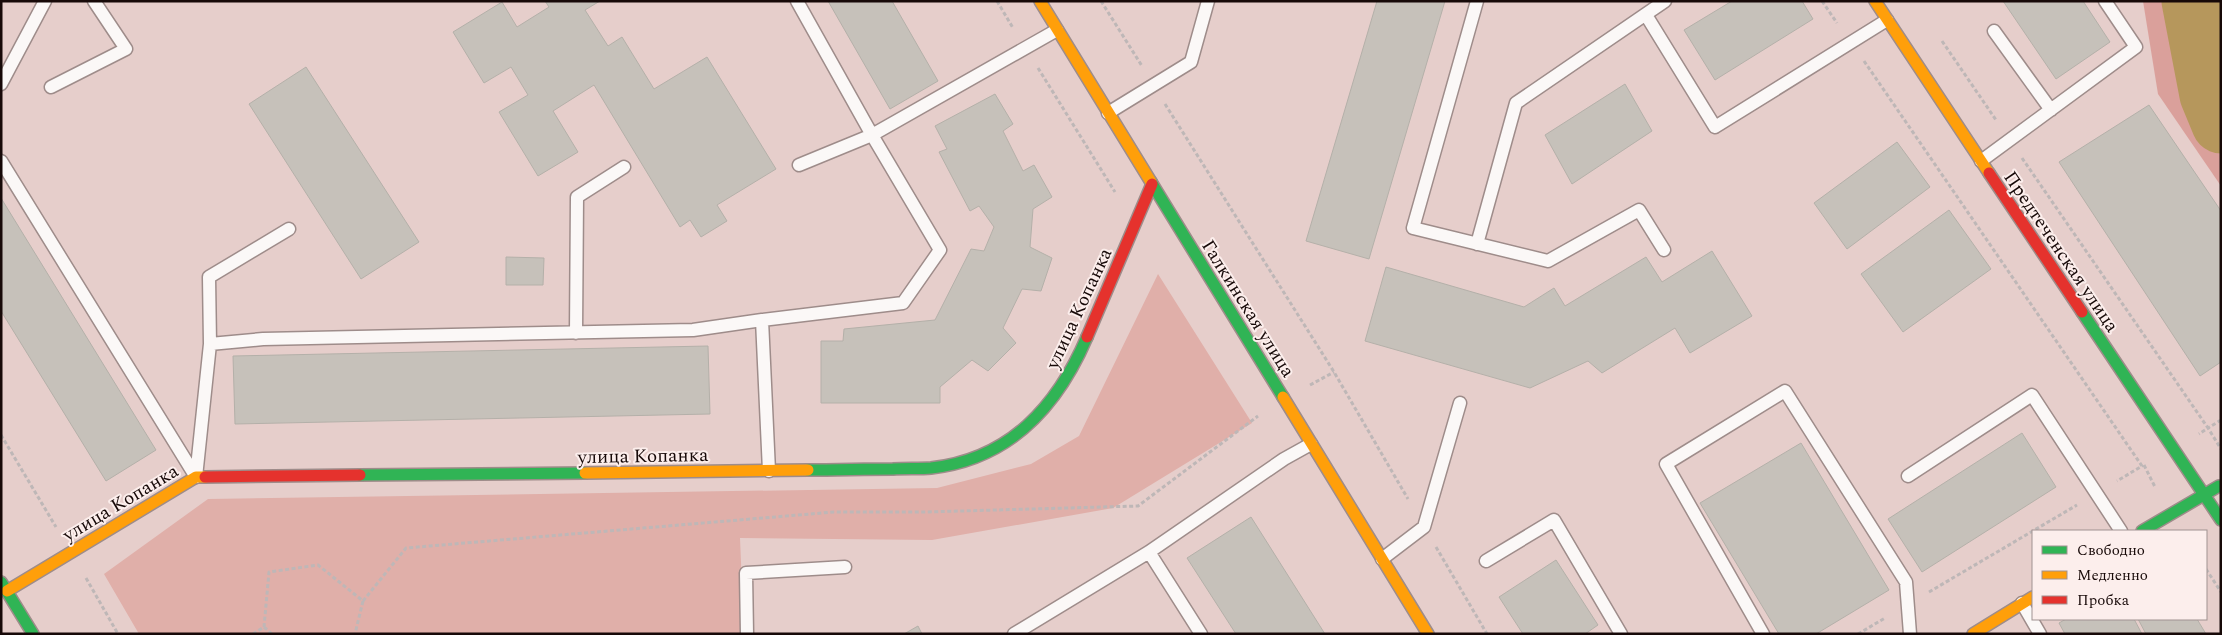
<svg xmlns="http://www.w3.org/2000/svg" width="2222" height="635" viewBox="0 0 2222 635" font-family="Spectral,serif">
	<rect width="100%" height="100%" fill="#e6cecb"/>
	<path fill="#e0afa9" d="M1158,274L1252,423L1113,508L932,540L740,538L744,634H139L104,574L208,499L937,488L1031,464L1079,436Z"/>
	<path fill="#daa09b" d="M2143,1H2221V186L2158,94Z"/>
	<g fill="none" stroke-linecap="round" stroke-linejoin="round">
		<path stroke="#b6975c" stroke-width="59" d="M2191,1L2209,95L2221,124"/>
	</g>
	<path fill="#c6c1ba" stroke="#b4b0a9" d="M545,1H600L585,10L608,46L622,37L654,89L707,57L776,169L717,205L727,221L701,237L690,220L680,227L594,85L553,111L578,152L538,176L499,112L528,95L511,67L484,83L453,32L502,2L517,27L549,7Z
		M828,1H892L938,81L890,109Z
		M1377,1H1445L1369,259L1306,241Z
		M1732,1H1802L1813,19L1715,80L1684,30Z
		M2003,1H2083L2110,42L2056,79Z
		M306,67L419,242L361,279L249,104Z
		M1625,84L1652,131L1572,184L1545,135Z
		M995,94L1013,124L1003,131L1023,171L1034,165L1052,197L1033,209L1030,247L1052,258L1041,291L1022,289L1003,328L1016,343L988,371L972,360L940,387V403H821V341H843L844,329L935,320L971,249L984,251L994,227L979,206L970,211L939,152L947,149L935,126Z
		M2149,105L2221,211V362L2200,376L2059,162Z
		M1897,142L1930,187L1847,249L1814,203Z
		M1,198L156,450L106,481L1,311Z
		M1949,210L1991,269L1903,332L1861,274Z
		M1712,251L1752,316L1690,353L1675,328L1602,373L1588,361L1530,388L1365,341L1386,267L1524,307L1554,288L1565,306L1646,257L1662,282Z
		M506,257L544,258L543,285H506Z
		M708,346L710,414L235,424L233,356Z
		M2022,433L2056,487L1922,572L1888,519Z
		M1801,443L1889,590L1816,634H1779L1700,503Z
		M1251,517L1325,634H1236L1187,558Z
		M1556,560L1598,625L1585,634H1523L1499,597Z
		M2066,619H2134L2142,634H2065L2059,623Z
		M2138,619H2197L2206,634H2146Z
		M918,626L922,634H904Z"/>
	<g fill="none" stroke-linecap="round" stroke-linejoin="round">
		<g stroke="#9e8c8a" stroke-width="15">
			<path id="lane" d="M797,1L872,135L1057,30
				M1477,1L1413,228L1548,261L1639,210L1664,250
				M1646,15L1715,127L1887,20
				M1994,31L2051,110
				M1,84L45,1
				M51,87L126,49L94,1
				M1108,113L1191,62L1208,1
				M1,161L196,477
				M1981,161L2136,47L2105,1
				M1477,244L1516,103L1665,1
				M762,320L903,303L940,250L872,135L799,165
				M576,333L577,197L624,167
				M210,344L209,277L289,229
				M1908,476L2032,395L2121,531
				M196,477L210,344L263,339L693,330L762,320L769,471
				M1149,552L1201,634
				M1382,559L1424,527L1460,403
				M1486,561L1554,520L1621,634
				M2022,603L2040,634
				M747,634L746,573L845,567
				M1014,634L1149,552L1284,459L1311,444
				M1763,634L1666,464L1785,391L1906,582L1910,634"/>
		</g>
		<g stroke="#9e8c8a" stroke-width="14">
			<path id="fast" d="M1151,182L1283,397
				M2082,312L2221,520
				M808,470C837,470 865,469 893,469C905,468 919,469 931,468C1010,459 1057,407 1087,337
				M360,475L585,473
				M2142,531L2219,486
				M1,582L33,634"/>
		</g>
		<g stroke="#9e8c8a" stroke-width="14">
			<path id="slow" d="M1040,1L1151,182
				M1875,1L1989,173
				M1283,397L1428,634
				M585,473L808,470
				M7,591L196,477H205
				M1973,634L2033,597"/>
		</g>
		<g stroke="#9e8c8a" stroke-width="14">
			<path id="jam" d="M1989,173L2082,312
				M1087,337L1152,184
				M205,477L360,475"/>
		</g>
		<path stroke="#beb7b7" stroke-width="3" stroke-dasharray="4 2.5" stroke-linecap="butt" d="M997,1L1013,28
			M1101,1L1142,66
			M1822,1L1837,23
			M1942,41L1996,120
			M1864,61L2142,466L2117,481
			M1038,68L1115,192
			M1165,104L1334,372L1408,499
			M2022,158L2208,428L2199,434
			M1310,385L1334,372
			M2221,420L2208,428L2221,449
			M1,435L56,527
			M2144,465L2155,487
			M1436,547L1487,634
			M2206,569L2221,592
			M86,578L118,634
			M1929,592L2077,505
			M363,601L406,548L834,512H925L1138,506L1258,416
			M264,627L269,572L318,565L363,601L355,634
			M264,627L272,634
			M253,634L264,627
			M1858,634L1885,618"/>
		<use href="#lane" stroke="#fbf8f7" stroke-width="12"/>
		<use href="#fast" stroke="#30b455" stroke-width="11"/>
		<use href="#slow" stroke="#ff9f0a" stroke-width="11"/>
		<use href="#jam" stroke="#e5322d" stroke-width="11"/>
	</g>
	<g text-anchor="middle" stroke-width="4" stroke-linejoin="round" paint-order="stroke">
		<g font-size="19" fill="#170908" stroke="#fceeec">
			<text transform="translate(2062 251) rotate(56)" y="7">Предтеченская улица</text>
			<text transform="translate(1078 308) rotate(-65)" y="7">улица Копанка</text>
			<text transform="translate(1249 308) rotate(58)" y="7">Галкинская улица</text>
			<text transform="translate(643 455) rotate(-1)" y="7">улица Копанка</text>
			<text transform="translate(120 502) rotate(-31)" y="7">улица Копанка</text>
		</g>
	</g>
	<rect width="2222" height="635" fill="none" stroke="#170908" stroke-width="5"/>
	<rect x="2032" y="530" width="175" height="90" fill="#fceeec" stroke="#a09291"/>
	<rect x="2042" y="546" width="25" height="8" fill="#30b455" stroke="#a09291"/>
	<text x="2077" y="555" font-size="15" fill="#170908">Свободно</text>
	<rect x="2042" y="571" width="25" height="8" fill="#ff9f0a" stroke="#a09291"/>
	<text x="2077" y="580" font-size="15" fill="#170908">Медленно</text>
	<rect x="2042" y="596" width="25" height="8" fill="#e5322d" stroke="#a09291"/>
	<text x="2077" y="605" font-size="15" fill="#170908">Пробка</text>
</svg>
